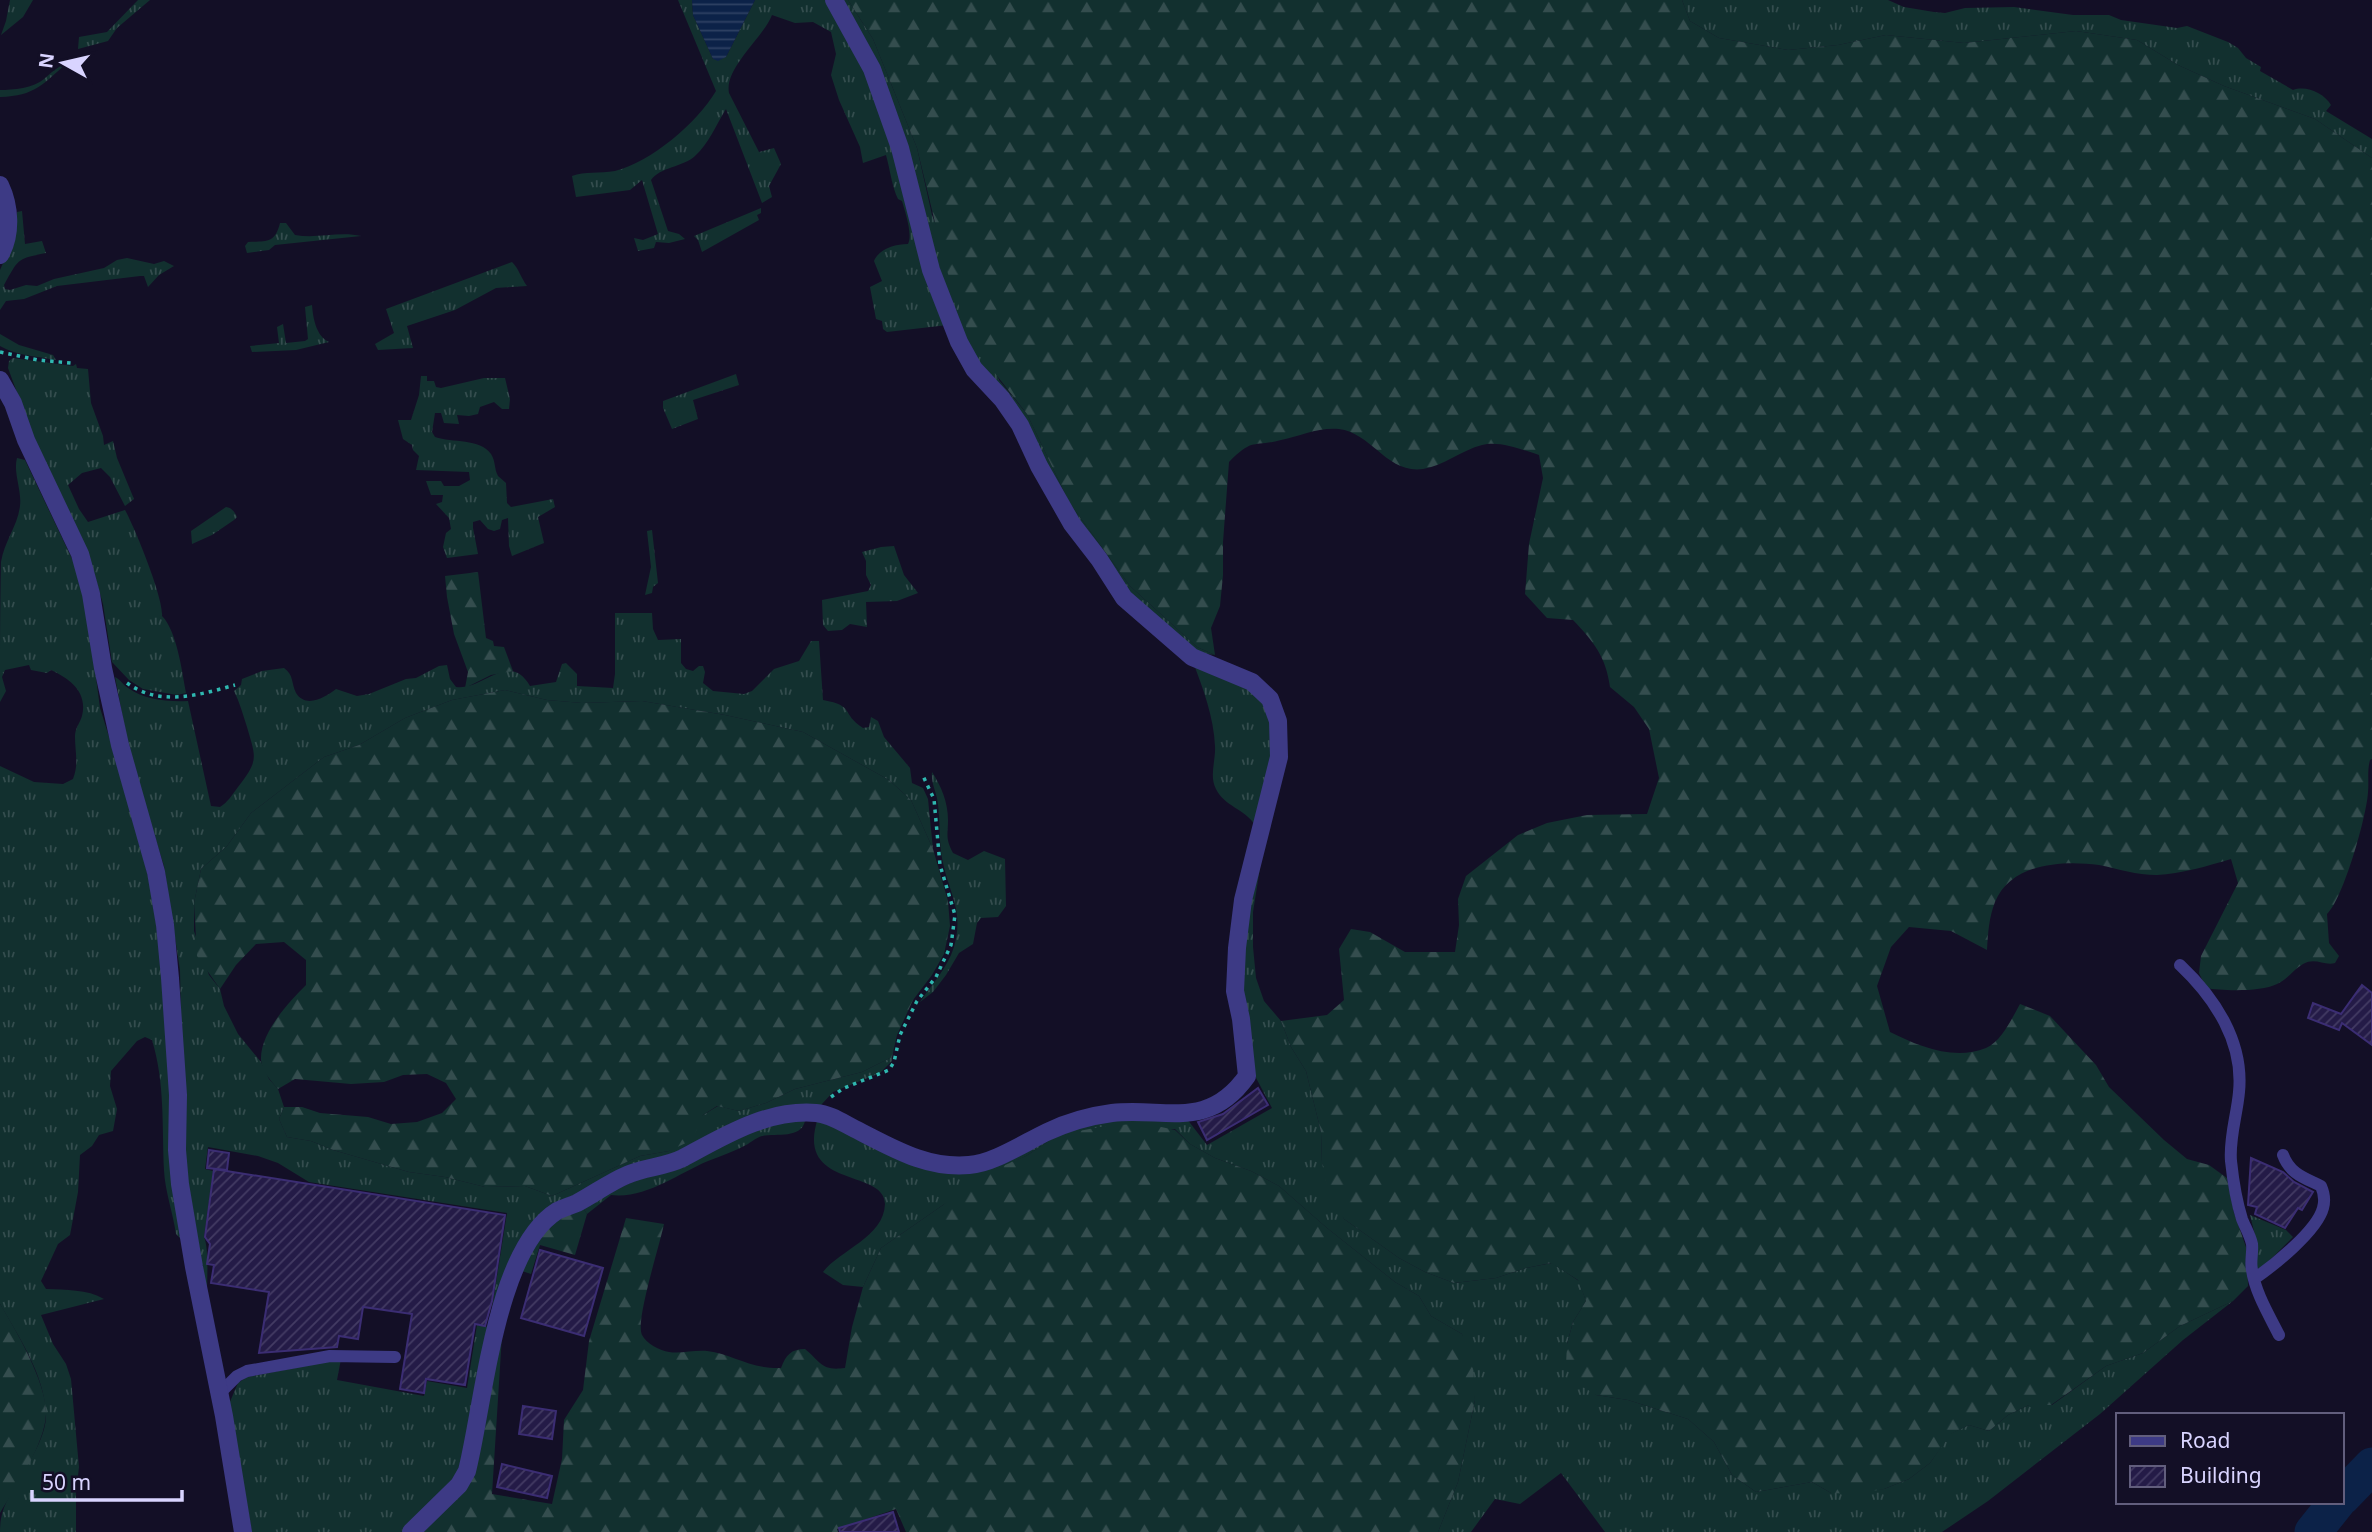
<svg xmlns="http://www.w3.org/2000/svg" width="2372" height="1532" viewBox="0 0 2372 1532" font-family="'Noto Sans',sans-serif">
	<defs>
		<pattern id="grass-tufts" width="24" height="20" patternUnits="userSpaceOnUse" patternTransform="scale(1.75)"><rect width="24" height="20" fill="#12302f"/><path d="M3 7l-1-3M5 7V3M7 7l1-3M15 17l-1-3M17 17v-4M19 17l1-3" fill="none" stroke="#344d4e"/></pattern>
		<pattern id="forest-firs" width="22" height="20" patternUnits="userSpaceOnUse" patternTransform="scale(1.75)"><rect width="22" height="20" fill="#12302f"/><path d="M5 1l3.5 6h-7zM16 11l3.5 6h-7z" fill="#344d4e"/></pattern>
		<pattern id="water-rules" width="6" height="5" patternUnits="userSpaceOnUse" patternTransform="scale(1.75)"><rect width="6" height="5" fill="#0c2248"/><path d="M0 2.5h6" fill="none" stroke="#2f4163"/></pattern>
		<pattern id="building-hatch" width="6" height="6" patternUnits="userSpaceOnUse" patternTransform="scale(1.75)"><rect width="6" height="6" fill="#241b47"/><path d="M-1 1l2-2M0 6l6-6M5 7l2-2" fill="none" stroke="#433b63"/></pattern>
	</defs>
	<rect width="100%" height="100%" fill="#130f26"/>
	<path fill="url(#grass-tufts)" d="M10,0H33L23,17L1,35L6,21Z
		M138,0H150L117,28L108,41L78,49L79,37L107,32Z
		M678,0H692L693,15L713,59L726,57L755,0H829L868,69L948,325L887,332L883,329L882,321L876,319L870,287L882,281L874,261C879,249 895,244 908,244C913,235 905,211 902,201L898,199C892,187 890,169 886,155L863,163L860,147L839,100L831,75L836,54L831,32L813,22L795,23L772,15C763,38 724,68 729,93L759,152L774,148L781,164L769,186L772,197L762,203L726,109C716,125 709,143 695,156C683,167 660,167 651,180L668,231L679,234L685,239L669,243L656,242L654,248L638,251L634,238L643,240L658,234L642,180L630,190L576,197L572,176C585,171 600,174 615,171C651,162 697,123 716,91Z
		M839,0H848L873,39L917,148L932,215L999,380L1027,414L1069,502L1130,586L1197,647L1215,655L1196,652L1127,595L962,339Z
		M1682,0H1888L1904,7L1934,12L1945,13L1965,8L2014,7L2073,15H2109L2121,20L2177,28L2187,26L2228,42L2238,48L2246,58L2261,67L2260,71L2293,90C2306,85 2324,93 2331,105L2326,111L2372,139V158L2315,119L2224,86L2178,65L2137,40L2076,31L1964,43L1886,35L1838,45L1788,50L1719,38L1690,21Z
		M67,63C43,84 35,96 0,97V90C13,90 34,88 44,79C51,73 57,67 67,63Z
		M761,208V213L757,215L759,220L702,252L698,240L694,236Z
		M22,211L25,244L42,241L46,253C17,259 19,258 4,285L5,289L10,290L26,285L37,286L54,279L104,268L117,260L127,258L154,264L164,261L174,266L159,275L148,287L144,276H140L57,286L24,299L6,301L0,310V270L12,243L17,212Z
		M280,223H286L295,235C317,239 339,231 361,236L275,245L269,250L247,253L245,246L248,242C266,241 275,244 280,223Z
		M512,262C519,269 521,278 527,286L496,288L455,310L407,326L413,348L378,350L375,344L394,333L386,309Z
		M312,305C313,318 316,336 329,342L296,350L252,352L250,346L279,343L277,327L283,324L286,343L305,341L308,339L305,307Z
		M0,334L19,345L53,355L56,360C36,356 17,356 0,346Z
		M13,358L73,366L76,364L77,368L88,369L91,403L103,436L104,445L113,441L117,458L134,499L125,506L110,477L101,468L82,473L68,485L79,509L88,522L125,510C135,528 164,599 162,616C177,631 182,672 186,693L177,695L143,689L129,680L112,662L103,604L88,552L35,441L8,368L9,361Z
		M736,374L739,385L693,400L698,419L672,429L663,408V401Z
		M421,376H427V381H434L436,387L441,388L484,378H505L510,399L509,409H502L494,402L480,407L478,414L469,416L457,415L459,424L444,423L441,413H435L432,432L435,437C452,443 480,438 491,454C496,462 494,469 498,476L506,483L507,503L511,507L553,499L555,507L538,517L544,543L512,556L509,546L508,518L502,520L500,529L494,531L488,529L480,520L473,522V528L478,554L447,558L443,547L446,533L451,529L449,518L436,504L442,502L443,495H431L426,481H441L444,486H459L470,480L469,472L416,470L419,456L413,450L412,445L403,439L398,420H411L419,395Z
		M17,458L25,460L75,565L86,602L100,708L136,823L150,886L159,942L183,1241L176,1234C173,1213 165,1191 164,1170C162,1127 165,1082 152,1040L145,1037L137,1041L111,1071L110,1086L117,1109L113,1131L99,1135L92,1146L80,1155L78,1192L70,1235L58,1244L41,1281L46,1289C65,1290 87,1289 104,1299L41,1315L53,1344L66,1364L71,1379L79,1467L76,1493V1532H0C0,1506 11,1495 23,1473C33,1456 47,1433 46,1413C44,1374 19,1337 0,1304V766L34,782L63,784L73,779C79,764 75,752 75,736C75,728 80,723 82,716C88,692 70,679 51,670L47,673L31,670L29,665L5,670L2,677L6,691L0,702C0,656 0,607 1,562C4,542 18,525 20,506C22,490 13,473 17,458Z
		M226,507C232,508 234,511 237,517L234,520L212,535L192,544L191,531Z
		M652,530L658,583L653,587L652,593L645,595L651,567L647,531Z
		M894,546L904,575L918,593L897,601L866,602L867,627L850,624L842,630L828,631L823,625L822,600L868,591L871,585L866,575V561L862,552L881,547Z
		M615,613H652L653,629L658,640L681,639V663L686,669L693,671L699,666H703L705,672L703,683L713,691L744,694L752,691L774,669L799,661L811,641H819L823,700C856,706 840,713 863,728L869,727L871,717L878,721L884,737L910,768L912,783L923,788L928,799L933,849L911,800L889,780L803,732L725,715L642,701L582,703L547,700L505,690L452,700L405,718L359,745L324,757L251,813L227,846L201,869L194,903V931L209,975L220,989L224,1006L238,1034L261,1062L269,1079L278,1089L284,1107L279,1119L287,1137L311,1141L333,1150L409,1172L445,1177L485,1187L525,1186L552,1196L640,1156L669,1151L703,1115L718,1106L739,1111L766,1103L795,1089L862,1072L892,1057V1061L880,1073L833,1092L821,1105L653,1165L529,1237L464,1468L404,1532H252L229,1404L238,1383L247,1377L341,1359L337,1380L424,1396L427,1381L467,1388L477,1325L489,1327L507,1213L309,1182L278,1163L258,1156L208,1147L205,1169L213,1171L204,1237C209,1248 207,1280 207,1293L184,1157L180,970L164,866L131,760L115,677C121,680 123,685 128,688C145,700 168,702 188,701L211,806L220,807C228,802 232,795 238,787C259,760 256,758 247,727C243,715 240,703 234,691L241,685L242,679L262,671L284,668C294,675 291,683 296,693C306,709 326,697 336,689L357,696L369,694L406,679L416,678L439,666L447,665L450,679L456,687C483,691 509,650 530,686L556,682L562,664L566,663L577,674V686L613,688L615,674Z
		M1193,662L1251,686L1268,701L1275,756L1255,825C1245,809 1224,806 1216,789C1209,776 1216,760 1215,746C1214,718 1203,688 1193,662Z
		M932,772C941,786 948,802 948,820C948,835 945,838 953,853L968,860L984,851L1005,859L1006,906L998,917L981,918L977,923L973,944L959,953L946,975L933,992L920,1002C932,984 947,969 954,947C964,912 950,895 943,863C938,842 941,819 937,798C935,789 931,782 932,772Z
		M1262,855L1253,912V947L1256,978L1264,1001L1281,1021L1291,1047L1306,1071L1321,1132L1322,1163L1344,1219L1399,1258L1425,1272L1454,1283L1496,1278L1526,1268L1552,1263L1579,1281L1586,1301L1573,1322L1567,1344L1596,1395L1628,1400L1688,1419L1714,1442L1732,1475L1756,1492L1812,1482L1831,1493L1884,1489L1909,1479L1930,1463L1950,1434L1969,1425L1989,1431L2008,1415L2029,1405H2052L2106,1366L2143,1353L2180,1326L2233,1301L2183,1340L2100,1414L1988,1501L1942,1532H1605L1561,1473L1520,1504L1495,1499L1471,1532H1438L1458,1482L1475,1400L1462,1334L1431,1316L1419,1296L1395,1282L1327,1228L1279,1186L1251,1171L1215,1158L1190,1144L1175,1129L1058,1135L1026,1156L1003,1167L943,1205L881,1248L863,1287L843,1285L823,1272C840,1250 884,1237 885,1204C885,1168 794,1190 818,1118L947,1168L1104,1119H1187L1207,1145L1272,1108L1254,1074L1239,991L1249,901Z
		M805,1121C801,1139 777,1133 762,1136C758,1137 752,1141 748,1144C735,1151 721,1156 708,1161C677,1174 646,1199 611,1195L587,1214L581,1205L768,1122Z
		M2250,1215L2286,1230L2293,1237L2267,1263L2256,1270L2255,1235Z"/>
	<path fill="url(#forest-firs)" d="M848,0H1682L1690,21L1719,38L1788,50L1838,45L1886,35L1964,43L2076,31L2137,40L2178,65L2224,86L2315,119L2372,158V759L2370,760C2367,771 2369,781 2368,792C2367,815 2343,900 2327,914L2329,943L2339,956L2335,963C2324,966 2315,957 2303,964C2294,969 2287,980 2277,984C2261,992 2223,991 2206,988L2199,973L2201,956L2238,883L2231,859C2207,866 2181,874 2157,875C2136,875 2119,869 2099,865C2063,860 2011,863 1995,902C1989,917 1988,933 1987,950L1951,931L1909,927L1891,947L1877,986L1890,1032C1918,1046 1954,1061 1986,1048C2002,1041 2012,1018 2020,1004L2050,1016L2096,1065L2109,1087L2164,1140L2187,1159L2209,1165L2227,1178L2234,1213L2247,1250L2248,1286L2233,1301L2180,1326L2143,1353L2106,1366L2051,1405H2029L2008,1415L1989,1431L1969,1425L1951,1434L1930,1463L1909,1479L1884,1489L1856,1494L1831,1493L1812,1482L1756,1492L1732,1475L1714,1442L1688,1419L1628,1400L1596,1395L1577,1383L1566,1365L1567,1344L1573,1322L1586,1301L1578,1280L1551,1263L1526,1268L1496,1278L1454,1283L1425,1272L1399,1258L1344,1219L1328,1192L1322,1163L1321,1132L1306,1071L1291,1047L1281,1021L1327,1015L1344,1000L1339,949L1351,929L1370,932L1405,952H1455L1459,925L1458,899L1466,876L1518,835L1547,823L1587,815L1647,814L1659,778L1649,729L1634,707L1610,687C1606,657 1594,642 1573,620L1547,618L1525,594L1529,544L1543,478L1539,455C1523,450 1499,440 1482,445C1462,450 1443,466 1423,469C1387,474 1372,433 1339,429C1319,427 1300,436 1281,440C1252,448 1254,437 1229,462L1223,542V575L1220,606L1211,628L1215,655L1197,647L1130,586L1069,502L1027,414L972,344L946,268L917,148L873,39Z
		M478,572L486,638L493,641L494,646L504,647L513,671L491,675L465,688L468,672L454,634L447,597L445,576Z
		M505,690L547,700L582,703L642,701L725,715L803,732L889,780L911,800L933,849L948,901L950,926L944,954L932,975L913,1000L897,1035L892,1057L862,1072L795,1089L766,1103L739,1111L717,1106L703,1115L692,1140L669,1151L640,1156L552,1196L525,1186L485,1187L445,1177L409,1172L333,1150L311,1141L287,1137L279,1119L284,1107H302L320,1113L368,1117L391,1124L417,1122L442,1113L456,1099L446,1083L427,1074L403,1075L384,1082L351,1084L295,1079L278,1089C271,1081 262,1071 261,1060C260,1033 288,1003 306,985V960L284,942L256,944L236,965L220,989L197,956L194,903L201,869L227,846L251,813L324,757L359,745L405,718L452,700Z
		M1143,1123L1175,1130L1190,1144L1215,1158L1251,1171L1279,1186L1327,1228L1395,1282L1419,1296L1431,1316L1462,1334L1473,1363L1475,1400L1458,1482L1438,1532H906L896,1509L837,1529L838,1532H416L460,1491L502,1335L492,1494L552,1504L562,1459L564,1420L583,1390L589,1341L626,1218L664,1224C660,1244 635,1322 642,1335C646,1343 660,1351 669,1352C680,1354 694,1350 707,1351C733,1354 749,1369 781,1368C786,1355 791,1349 805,1349C822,1363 821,1371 845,1368L852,1327L863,1287L881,1248L943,1205L977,1177L1026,1156L1058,1135L1100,1127Z
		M581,1205L587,1214L575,1255L540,1245L531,1274L519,1270L546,1224Z
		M0,1304C16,1330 47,1384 46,1414C45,1444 15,1488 0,1513Z"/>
	<path fill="url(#water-rules)" d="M692,0H755L726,57L718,61L713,59L693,15Z"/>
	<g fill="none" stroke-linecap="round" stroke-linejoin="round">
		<path stroke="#0c2248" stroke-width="37" d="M2342,1497L2372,1466
			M2313,1532L2337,1502"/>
	</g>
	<path fill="url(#building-hatch)" stroke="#3b2d73" stroke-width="2" d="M2362,985L2372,993V1045L2342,1023L2339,1030L2308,1018L2313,1003L2341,1014Z
		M1258,1088L1268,1105L1207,1140L1198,1122L1223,1114Z
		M209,1150L229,1153L227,1170L207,1168Z
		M2251,1158L2283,1172L2294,1182L2313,1192L2302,1210L2298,1208L2285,1228L2255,1214L2257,1207L2248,1205Z
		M214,1169L505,1215L492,1301L485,1326L475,1324L465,1385L426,1379L424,1393L400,1389L412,1314L363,1307L358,1339L339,1336L337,1347L259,1353L269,1292L211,1283L214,1265L207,1264L210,1244L205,1237Z
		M540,1250L603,1268L584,1336L521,1318Z
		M523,1406L556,1411L552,1439L519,1434Z
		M502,1464L552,1476L547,1498L497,1487Z
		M893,1512L899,1532H840L839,1528Z"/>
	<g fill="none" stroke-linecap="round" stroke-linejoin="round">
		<path stroke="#2fb8b0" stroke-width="3.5" stroke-dasharray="3.5 5" stroke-linecap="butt" d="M0,352L38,360L71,363
			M127,683C160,707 199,695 235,685
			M831,1097L844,1088L889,1070L894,1062L900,1035L917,1001L936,977L951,945L955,915L940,865L934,799L923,776"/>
		<path stroke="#3d3a85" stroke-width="12" d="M2180,965C2215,998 2244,1042 2239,1092C2237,1115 2229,1138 2231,1161C2233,1180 2236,1200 2242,1219C2245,1227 2250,1235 2252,1244C2253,1252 2250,1262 2252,1270C2255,1292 2269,1315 2279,1335
			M2254,1279C2273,1266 2317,1231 2323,1208C2325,1201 2324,1193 2321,1186C2305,1178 2290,1174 2283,1155
			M219,1394L237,1376L247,1371L330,1356L395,1357"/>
		<path stroke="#3d3a85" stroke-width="18" d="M0,185C10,206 12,234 0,255
			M0,380L13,403L26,440L80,554L91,594L103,668L120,745L156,872L165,925L170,978L178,1095L177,1150L180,1184L194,1267L224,1416L243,1532
			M411,1532L459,1485L467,1471C484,1404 495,1250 557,1211C563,1208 570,1206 577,1203C594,1194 610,1182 627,1175C645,1167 665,1167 683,1158C724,1136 767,1109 816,1113C830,1114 843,1123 855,1129C891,1147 926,1169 969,1165C994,1163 1024,1143 1047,1132C1068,1122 1089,1116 1112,1113C1165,1107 1208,1131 1247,1076L1241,1019L1235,991L1237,948L1243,900L1279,757L1278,721L1270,699L1252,682L1192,657L1124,598L1099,559L1072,524L1039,466L1020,425L1002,399L974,369L959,342L931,270L900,148L872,69L834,0"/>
	</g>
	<rect x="2116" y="1413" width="228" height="91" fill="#130f26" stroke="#625e7d" stroke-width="2"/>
	<rect x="2130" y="1436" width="35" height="10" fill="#3d3a85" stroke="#625e7d" stroke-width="2"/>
	<text x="2180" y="1448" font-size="21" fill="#d9d4ff">Road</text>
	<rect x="2130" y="1466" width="35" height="21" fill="url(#building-hatch)" stroke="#625e7d" stroke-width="2"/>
	<text x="2180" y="1483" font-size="21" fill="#d9d4ff">Building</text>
	<g transform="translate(63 63) rotate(278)" stroke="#130f26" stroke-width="5" paint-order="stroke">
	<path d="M0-5L12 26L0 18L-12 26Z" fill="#d9d4ff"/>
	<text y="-10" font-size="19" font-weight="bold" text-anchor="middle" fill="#d9d4ff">N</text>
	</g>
	<path d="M32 1490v10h150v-10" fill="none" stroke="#d9d4ff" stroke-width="3.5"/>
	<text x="42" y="1490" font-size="21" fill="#d9d4ff" stroke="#130f26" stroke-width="5" paint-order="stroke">50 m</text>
</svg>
